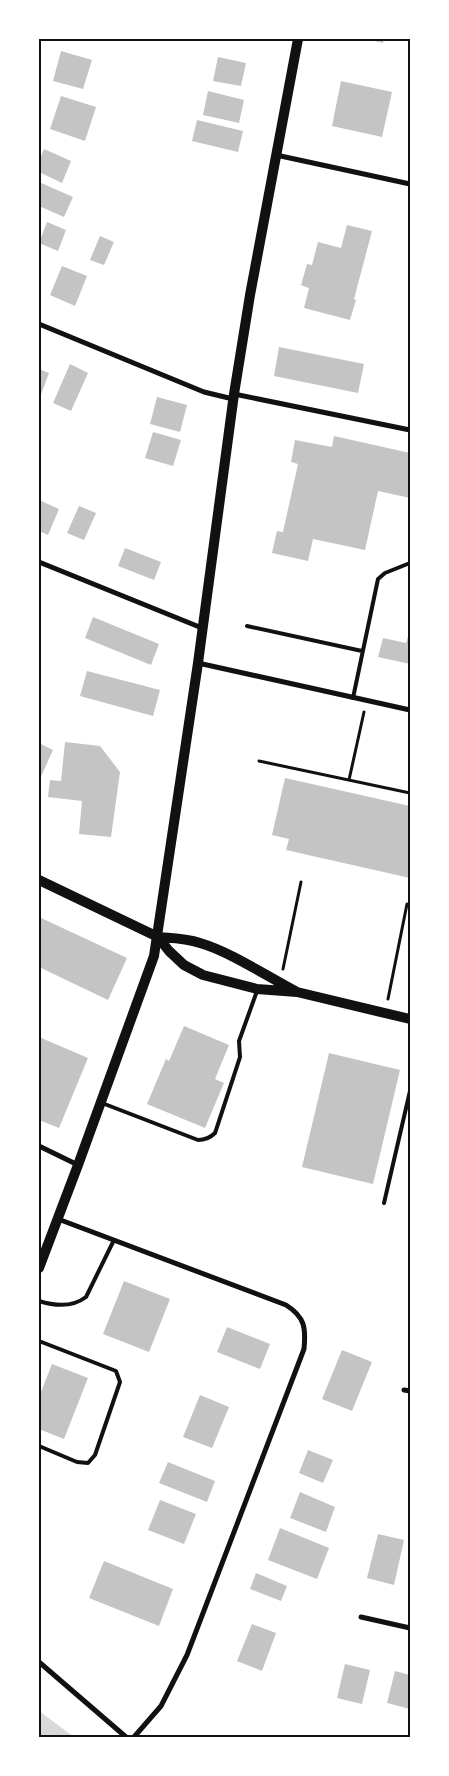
<svg xmlns="http://www.w3.org/2000/svg" width="449" height="1776" viewBox="0 0 449 1776" font-family="'Fira Sans Condensed',sans-serif">
	<rect width="100%" height="100%" fill="#fff"/>
	<path fill="#d9d9d9" d="M39,1711L74,1737H39Z"/>
	<path fill="#c4c4c4" d="M366,39H384L383,43Z
		M61,51L92,60L83,89L53,81Z
		M218,57L246,63L241,86L213,81Z
		M341,81L392,92L382,137L332,126Z
		M208,91L244,100L239,123L203,115Z
		M61,96L96,107L85,141L50,129Z
		M197,120L243,131L238,152L192,141Z
		M44,149L71,161L62,183L39,172V161Z
		M39,182L73,197L64,217L39,206Z
		M47,222L66,230L58,251L39,243Z
		M347,225L372,231L354,299L356,300L350,320L304,308L309,288L301,285L307,264L312,265L318,242L341,248Z
		M100,236L114,242L104,265L90,260Z
		M62,266L87,276L75,306L50,295Z
		M279,347L364,364L358,393L274,376Z
		M70,364L88,373L71,411L53,403Z
		M39,369L49,373L39,400Z
		M157,397L187,405L180,432L150,424Z
		M153,432L181,440L173,466L145,458Z
		M334,436L410,453V498L378,491L365,550L313,539L308,561L272,553L277,531L283,532L298,464L291,462L295,440L332,447Z
		M39,500L59,509L48,535L39,531Z
		M79,506L96,513L84,540L67,533Z
		M125,548L161,562L154,580L118,566Z
		M93,617L159,644L151,665L85,638Z
		M410,629V664L378,657L383,638L406,643Z
		M87,671L160,690L153,716L80,696Z
		M65,742L100,746L120,772L111,837L79,834L82,801L48,797L50,780L61,781Z
		M39,743L53,750L39,781Z
		M285,778L410,806V878L286,850L289,839L272,835Z
		M39,917L127,958L108,1000L39,967Z
		M184,1026L229,1045L215,1079L224,1083L205,1128L147,1104L166,1059L169,1061Z
		M39,1037L88,1058L59,1128L39,1120Z
		M329,1053L400,1070L373,1184L302,1167Z
		M124,1281L170,1299L149,1352L103,1334Z
		M227,1327L270,1344L260,1369L217,1352Z
		M342,1350L372,1362L352,1411L322,1399Z
		M52,1364L88,1378L64,1439L39,1429V1397Z
		M200,1395L229,1407L212,1448L183,1437Z
		M308,1450L333,1460L323,1483L299,1473Z
		M168,1462L215,1481L207,1502L159,1483Z
		M300,1492L335,1507L326,1532L290,1518Z
		M160,1500L196,1514L184,1544L148,1530Z
		M280,1528L329,1548L317,1579L268,1560Z
		M378,1534L404,1540L394,1585L367,1578Z
		M104,1561L173,1589L159,1626L89,1598Z
		M256,1573L287,1586L281,1601L250,1589Z
		M252,1624L276,1633L262,1671L237,1661Z
		M345,1664L370,1670L362,1704L337,1698Z
		M395,1671L410,1675V1709L387,1703Z"/>
	<g fill="none" stroke-linecap="round" stroke-linejoin="round">
		<path stroke="#111" stroke-width="3" d="M259,761L410,793
			M349,780L364,712
			M283,969L301,882
			M388,999L407,904"/>
		<path stroke="#111" stroke-width="4" d="M247,626L362,651
			M353,698L378,579L385,573L410,563
			M102,1103L198,1140C205,1140 210,1138 215,1133L240,1057L239,1041L257,991
			M384,1203L410,1091
			M39,1301C55,1306 73,1307 86,1297L114,1240
			M39,1341L116,1371L120,1382L95,1455L88,1463L77,1462L39,1446"/>
		<path stroke="#111" stroke-width="5" d="M276,155L410,184
			M39,324L204,392L233,399
			M234,394L410,430
			M39,562L202,628
			M198,663L410,710
			M39,1146L78,1165
			M58,1219L286,1305C305,1317 306,1328 304,1349L187,1655L161,1706L134,1737
			M404,1390L410,1391
			M361,1617L410,1628
			M39,1662L126,1737"/>
		<path stroke="#111" stroke-width="10" d="M39,880L158,937C172,938 186,938 200,943C231,952 268,977 297,992
			M158,937L169,951L184,965L203,975L257,989L297,992L410,1019
			M39,1268L78,1165L154,956L198,663L234,394L250,295L298,39"/>
	</g>
	<rect width="449" height="1776" fill="none" stroke="#ffffff" stroke-width="80"/>
	<rect x="40" y="40" width="369" height="1696" fill="none" stroke="#111" stroke-width="2"/>
</svg>
